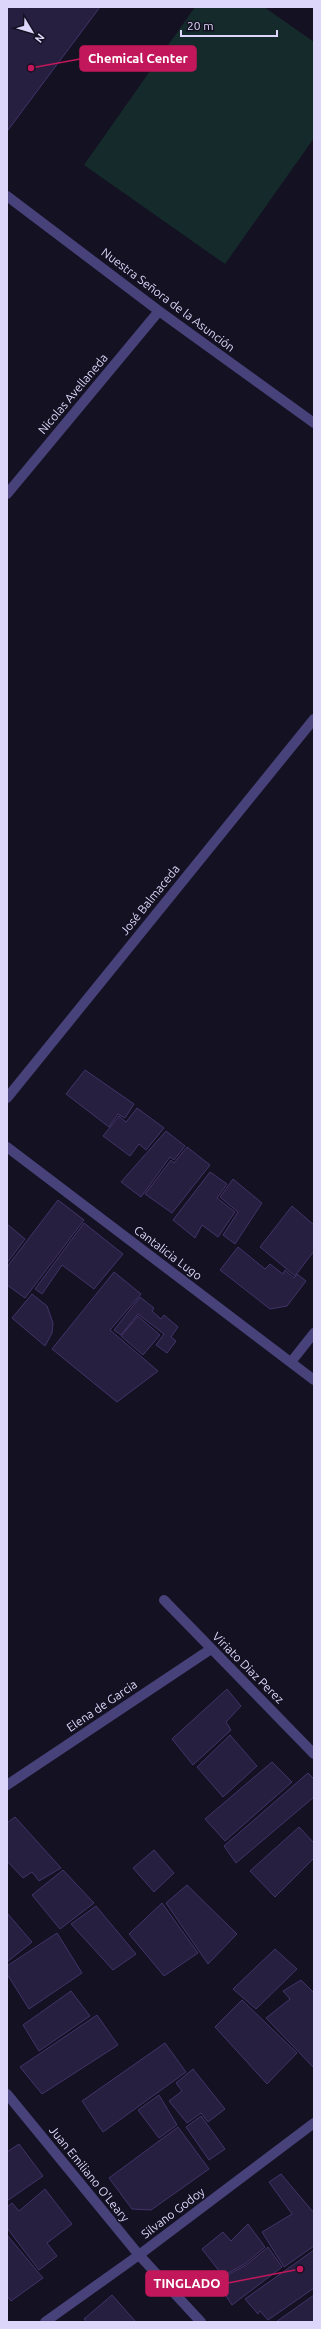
<svg xmlns="http://www.w3.org/2000/svg" width="321" height="2329" viewBox="0 0 321 2329" font-family="Ubuntu,sans-serif">
	<rect width="100%" height="100%" fill="#141122"/>
	<path fill="#152b2b" d="M195,7H264L314,42V138L225,264L84,165Z"/>
	<path fill="#271f40" stroke="#413469" d="M7,7H100L8,130L7,129Z
		M85,1070L134,1104L125,1118L118,1114L109,1127L66,1094Z
		M137,1108L164,1128L146,1150L139,1144L130,1156L103,1136L119,1116L126,1122Z
		M166,1131L185,1146L174,1160L170,1157L141,1197L121,1182Z
		M187,1147L210,1165L172,1213L145,1194L171,1160L174,1163Z
		M210,1172L227,1184L217,1198L235,1212L218,1237L202,1225L195,1238L173,1220Z
		M233,1179L262,1203L235,1244L223,1235L238,1212L220,1197Z
		M58,1200L84,1220L25,1298L7,1285V1267Z
		M292,1206L314,1225V1251L295,1276L260,1247Z
		M84,1223L123,1254L94,1289L62,1265L42,1294L35,1289Z
		M7,1224L25,1239L7,1263Z
		M238,1247L265,1269L270,1264L283,1274L285,1270L294,1278L297,1274L306,1281L287,1306L270,1309L220,1270Z
		M114,1272L141,1294L110,1330L158,1371L117,1402L52,1349Z
		M32,1294L47,1306L53,1323L52,1333L45,1346L12,1318Z
		M140,1297L154,1308L152,1311L161,1319L164,1315L178,1327L171,1337L176,1341L167,1353L156,1345L164,1334L138,1314L121,1335L114,1330Z
		M138,1316L160,1335L143,1355L121,1336Z
		M227,1689L241,1706L226,1722L231,1730L193,1765L172,1739Z
		M230,1735L257,1766L223,1797L197,1767Z
		M272,1762L292,1782L225,1841L205,1819Z
		M308,1773L314,1779V1797L236,1863L224,1846Z
		M15,1817L61,1868L39,1881L32,1872L23,1878L7,1861V1823Z
		M299,1827L314,1843V1858L275,1897L250,1871Z
		M154,1850L174,1873L154,1892L133,1868Z
		M63,1870L94,1903L60,1929L32,1895Z
		M187,1885L237,1934L208,1964L166,1903Z
		M162,1903L198,1953L164,1976L129,1934Z
		M96,1906L136,1954L113,1970L71,1924Z
		M8,1914L32,1942L7,1962V1915Z
		M57,1933L82,1973L29,2009L7,1974V1966Z
		M275,1949L297,1969L256,2009L233,1989Z
		M301,1980L314,1993V2068L266,2018L290,1999L283,1991Z
		M71,1991L90,2016L39,2051L23,2025Z
		M242,2000L297,2053L267,2084L215,2027Z
		M97,2015L118,2045L42,2094L20,2067Z
		M165,2043L186,2072L103,2132L82,2101Z
		M193,2069L225,2109L208,2122L201,2113L187,2123L169,2101L182,2091L176,2083Z
		M159,2095L177,2125L159,2138L138,2110Z
		M201,2116L225,2149L209,2160L186,2127Z
		M178,2127L209,2169L151,2210L132,2209L109,2178Z
		M19,2144L43,2176L7,2201V2152Z
		M281,2174L314,2213V2246L284,2267L262,2232L292,2214L269,2182Z
		M45,2189L72,2224L47,2243L57,2256L39,2270L7,2228V2207L12,2203L19,2211Z
		M248,2224L265,2247L246,2263L223,2276L202,2249L223,2232L231,2241Z
		M7,2235L43,2278L11,2301L7,2296Z
		M268,2247L282,2267L232,2305L216,2281L246,2265Z
		M314,2250V2288L268,2320L260,2311L258,2314L245,2299Z
		M112,2295L136,2322H86L84,2319Z
		M314,2295V2322H276Z"/>
	<g fill="none" stroke-linecap="round" stroke-linejoin="round">
		<path stroke="#47427a" stroke-width="10" d="M7,196L159,311L314,423
			M7,494L159,311
			M7,1098L314,719
			M7,1147L314,1380
			M291,1362L314,1333
			M164,1600L314,1754
			M7,1785L211,1649
			M7,2094L139,2255L201,2322
			M45,2322L139,2255L314,2123"/>
	</g>
	<g text-anchor="middle" stroke-width="3.5" stroke-linejoin="round" paint-order="stroke">
		<g font-size="12" fill="#dcd7fa" stroke="#141122">
			<text transform="translate(168 300) rotate(37)" y="4">Nuestra Señora de la Asunción</text>
			<text transform="translate(73 394) rotate(-50)" y="4">Nicolas Avellaneda</text>
			<text transform="translate(150 900) rotate(-51)" y="4">José Balmaceda</text>
			<text transform="translate(168 1253) rotate(37)" y="4">Cantalicia Lugo</text>
			<text transform="translate(248 1668) rotate(45)" y="4">Viriato Diaz Perez</text>
			<text transform="translate(102 1706) rotate(-34)" y="4">Elena de Garcia</text>
			<text transform="translate(89 2174) rotate(51)" y="4">Juan Emiliano O'Leary</text>
			<text transform="translate(173 2213) rotate(-37)" y="4">Silvano Godoy</text>
		</g>
	</g>
	<path fill="none" stroke="#c2185b" stroke-width="1.5" d="M31 68L80 59M300 2269L228 2283"/>
	<g fill="#c2185b" stroke="#141122" stroke-width="1.5">
		<circle cx="31" cy="68" r="4"/>
		<circle cx="300" cy="2269" r="4"/>
	</g>
	<g fill="#c2185b" stroke="#c2185b" stroke-width="1.5">
		<rect x="80" y="46" width="116" height="25" rx="4"/>
		<rect x="146" y="2271" width="82" height="25" rx="4"/>
	</g>
	<g font-size="13" text-anchor="middle" font-weight="bold" fill="#fff">
		<text x="138" y="63">Chemical Center</text>
		<text x="187" y="2288">TINGLADO</text>
	</g>
	<rect width="321" height="2329" fill="none" stroke="#dcd7fa" stroke-width="16"/>
	<g transform="translate(32 32) rotate(128)" stroke="#141122" stroke-width="3" paint-order="stroke">
	<path d="M0-3L7 15L0 10L-7 15Z" fill="#dcd7fa"/>
	<text y="-6" font-size="11" font-weight="bold" text-anchor="middle" fill="#dcd7fa">N</text>
	</g>
	<path d="M181 30v6h96v-6" fill="none" stroke="#dcd7fa" stroke-width="2"/>
	<text x="187" y="30" font-size="12" fill="#dcd7fa" stroke="#141122" stroke-width="3" paint-order="stroke">20 m</text>
</svg>
